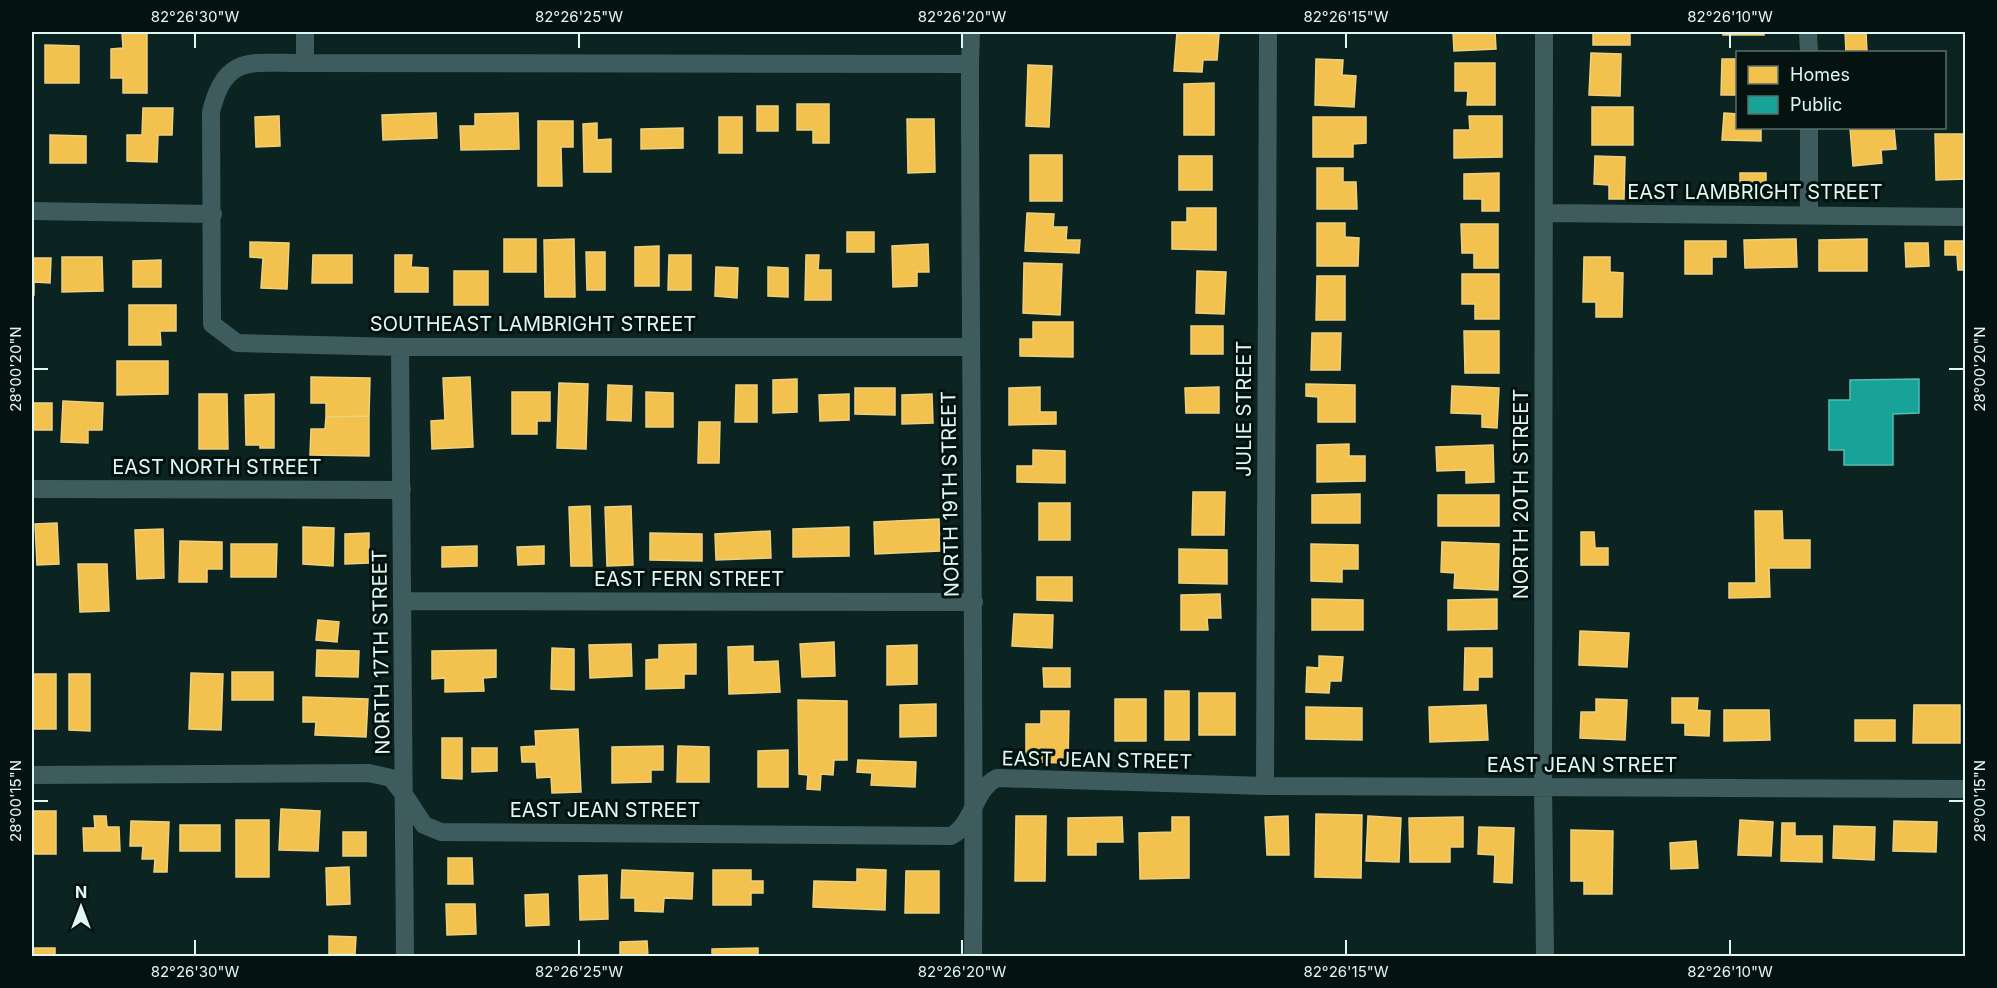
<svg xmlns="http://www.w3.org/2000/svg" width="1997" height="988" viewBox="0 0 1997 988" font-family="Inter,sans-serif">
	<rect width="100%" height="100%" fill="#0c2421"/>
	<path fill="#f2c14e" stroke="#edd17f" stroke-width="1.5" d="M1177,32L1219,34L1217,60H1203L1202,72L1174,71Z
		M1453,32H1495L1496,49L1454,51Z
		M1593,32H1630V45H1593Z
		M1723,32H1764V35H1723Z
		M1845,32H1866L1867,52H1846Z
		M122,33H147V93H123V78H111V49L123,48Z
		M45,45L79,46V83H45Z
		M1591,53L1621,54L1620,96L1589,95Z
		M1316,59L1343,60L1342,75L1356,76L1354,107L1315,105Z
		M1722,59H1738V95H1721Z
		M1455,63H1495V105H1467L1468,91H1455Z
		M1028,65L1052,66L1049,127L1026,126Z
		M1214,83V135H1184V84Z
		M797,104H829V143H813V130H797Z
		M757,106H778V131H757Z
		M1592,107H1633V145H1592Z
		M143,108H173L172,135H158L157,162L127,161V135H142Z
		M436,113L437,138L383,140L382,115Z
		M518,113L519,149L461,150L460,126H475V114Z
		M1724,113L1738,114V128H1761V141L1722,140Z
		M279,116L280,146L256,147L255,117Z
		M1469,116H1502V157L1454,158V130H1470Z
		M719,117H742V153H719Z
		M1313,117H1366V143L1353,144V157H1313Z
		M907,119H934L935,172L908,173Z
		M538,121H573V147H561L562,186H538Z
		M597,123V140L611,139V172H584L583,124Z
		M683,128V148L641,149V129Z
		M1850,128H1894L1896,149L1881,150L1882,163L1853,166Z
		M1935,134H1966V179L1936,180Z
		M50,135L86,136V163H50Z
		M1030,155H1062V201H1030Z
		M1179,156H1212V190H1179Z
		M1595,156L1625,157L1624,199H1609V185L1594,184Z
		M1317,168H1343V182H1356L1357,209H1317Z
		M1499,173V211H1482V199H1464V174Z
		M1740,173H1766V198H1726V185H1740Z
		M1187,208H1216V250L1172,249V222H1187Z
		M1027,213L1054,214L1053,227H1067L1066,240H1080L1079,253L1025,251Z
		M1317,223H1345V237L1359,238L1358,266H1317Z
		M1461,224H1498V268H1474V253H1462Z
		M847,232H874V252H847Z
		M504,239H536V272H504Z
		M574,239L575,297H545L544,240Z
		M1796,239L1797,267L1745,268L1744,240Z
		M1867,239V271H1819V240Z
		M1685,241H1726V257H1712V274H1685Z
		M1945,241H1966V270H1958L1957,255H1945Z
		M250,242L289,243L287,289L261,288L263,258L250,257Z
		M1905,243H1928L1929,266L1906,267Z
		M928,244L929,272H917V286L893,287L892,246Z
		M659,246V286H635V247Z
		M586,252H605V290H587Z
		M313,255H352V283H312Z
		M395,255H412L411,267L428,268V292H395Z
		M669,255H691V290H668Z
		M806,255H819L818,270H831V300H805Z
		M62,257H102L103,291L62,292Z
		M1584,257H1610V272L1623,273L1622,317H1596V302H1583Z
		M32,258H51L50,283L34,282V295H32Z
		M161,260V287H133V261Z
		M1024,263L1062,264L1060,315L1023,313Z
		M716,267L738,268L737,298L715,296Z
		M768,267L788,268V297L768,296Z
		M454,271H488V305H454Z
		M1197,271L1226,272L1224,314L1196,313Z
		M1462,274H1499V319H1475V304H1462Z
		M1317,276H1345V320H1316Z
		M129,305H176V331H160L161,345H129Z
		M1033,322H1073V357L1020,356V339H1033Z
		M1191,326H1223V354H1191Z
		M1464,331H1499V373H1465Z
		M1312,333H1341L1340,370H1311Z
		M117,361H168V394L117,395Z
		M311,377L370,378L369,416L326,417V403H311Z
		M470,377L473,447L432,449L431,421L445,420L443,378Z
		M797,379V412L773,413V380Z
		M559,383L588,384L586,449L557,448Z
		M1306,384L1355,385V422H1318V397L1306,396Z
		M608,385L632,386L631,421L607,420Z
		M736,385H757V422H735Z
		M1452,386L1499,388L1497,428L1482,427V414L1451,413Z
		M1040,387V412H1056V424L1009,425V388Z
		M1219,387V413H1186L1185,388Z
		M855,388H895V415L855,414Z
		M512,392H550V421H537V434H512Z
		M646,392L673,393V427H646Z
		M199,394H227L228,449H199Z
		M274,394V448H260V445H246L245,395Z
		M849,394V420L820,421L819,395Z
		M932,394L933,423L902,424V395Z
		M63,401L103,403L102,430H88V443L61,442Z
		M32,403H52V430H32Z
		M369,416V456L310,455L311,429H325L326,417Z
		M699,422H720L719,463H698Z
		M1349,444V456H1365V481L1317,482V445Z
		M1493,445L1494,482L1466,483V470L1437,471L1436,447Z
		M1033,450L1065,451V483L1017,482V466H1033Z
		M1193,492H1225L1224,535H1192Z
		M1360,494V523H1312V495Z
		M1438,495H1499V526H1438Z
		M1039,503H1070V540H1039Z
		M590,506L592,566H571L569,507Z
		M631,506L633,565L607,566L605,507Z
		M1755,511H1782L1783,540H1810V568H1769L1770,597L1729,598V583H1756Z
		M939,519L940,551L875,554L874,522Z
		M57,523L59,564L37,565L35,524Z
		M303,527L334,528L333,566L303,564Z
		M849,527V556L793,557V529Z
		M163,529L164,578L137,579L135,530Z
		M770,531L771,558L716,560L715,534Z
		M1581,532H1594L1595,548H1608V565H1581Z
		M369,533V563L345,564V534Z
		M650,533L702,534V561L650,560Z
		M180,541L222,542V569H207V582H179Z
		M1442,542L1499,544L1498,590L1454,588L1455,573L1441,572Z
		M231,544H277L276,577H231Z
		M1311,544L1358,545V569H1342V582L1311,581Z
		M477,546V566L442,567V547Z
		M544,546V564L518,565L517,547Z
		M1179,549L1227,550V584L1179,583Z
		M78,564H107L109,611L80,612Z
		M1037,577H1072V601L1037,600Z
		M1220,594L1221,618H1207L1208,630H1181V595Z
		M1312,599L1363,600V630H1312Z
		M1497,599V629L1448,630V600Z
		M1014,614L1053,615L1052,648L1012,646Z
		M318,620L339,622L337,642L316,640Z
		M1580,631L1629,633L1627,667L1579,665Z
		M834,642L835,676L802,677L800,644Z
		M631,644L632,676L590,678L589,645Z
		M696,644V674H684V688L646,689V660L659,659V645Z
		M917,645V684L887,685V646Z
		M753,646V662L778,661L780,692L729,694L728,647Z
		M552,648L574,649V690L551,689Z
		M1465,648H1492V677H1478V690H1464Z
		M317,650L359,651L358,677L316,676Z
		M496,650V677L483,678L484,691L445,692V678L432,679V651Z
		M1319,656L1343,657L1341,681H1330L1329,693L1306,692L1307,667L1319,668Z
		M1043,668H1070V687H1044Z
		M232,672H273V700H232Z
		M191,673L223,674L221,730L189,729Z
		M32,674H56V729H32Z
		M69,674H90V731L69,730Z
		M1165,691H1189V740H1165Z
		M1199,693H1235V735H1199Z
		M303,697L368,699L366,737L315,735L316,722H303Z
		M1672,698H1698L1697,710L1710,711L1709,736L1685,735V723H1672Z
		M1115,699H1146V741H1115Z
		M1596,699L1627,700L1625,740L1580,738L1581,712H1596Z
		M798,700L847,701V760H834L833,775L821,774L820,790L807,789L808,775L799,774Z
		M936,704V736L900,737V705Z
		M1486,705L1488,740L1430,742L1429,707Z
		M1914,705H1960V743H1913Z
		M1306,707L1362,708V740L1306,739Z
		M1724,710H1769L1770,740L1724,741Z
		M1041,711H1069L1068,763L1026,762V724H1041Z
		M1855,720H1895V741H1855Z
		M578,729L581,792L552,793L551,777L537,778L536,762H522L521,747L536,746L535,731Z
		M442,738H462V779L442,778Z
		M663,746V770H651V782L612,783V747Z
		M678,746L709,747V782H677Z
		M472,748H497V771L472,772Z
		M788,750V787H758V751Z
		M858,760L916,762L915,787L871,785L872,773L857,772Z
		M281,809L320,811L318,851L279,850Z
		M32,811H56V854H32Z
		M1316,814L1362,815L1361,878L1315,877Z
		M94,816H106L107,827H119L120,851H84L83,828H95Z
		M1016,816H1046L1045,881H1015Z
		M1288,816L1289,855H1267L1265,817Z
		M1368,816L1401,818L1399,862L1366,861Z
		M1122,817L1123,842H1096V855H1068V818Z
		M1172,817H1189V878L1140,879L1139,833L1172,832Z
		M1463,817V847H1450V862H1410L1409,818Z
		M236,820H269V877H236Z
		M1740,820L1773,822L1771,856L1738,855Z
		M131,821L169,822L167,872H154L155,859H142L143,846H130Z
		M1894,821L1937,822L1936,852L1893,851Z
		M1782,823H1795V836H1822V862L1781,861Z
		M180,825H220V851H180Z
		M1834,826L1875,827L1874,860L1833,858Z
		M1479,827L1514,828L1512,883L1494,882L1495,855L1478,854Z
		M1571,830L1613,831L1612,894H1584V881H1571Z
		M343,832H366V856H343Z
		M1696,841L1698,868L1671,869L1670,843Z
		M448,858H472L473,884H448Z
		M349,867L350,904L327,905L326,868Z
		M857,869L886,870L885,910L813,907L814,881L857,882Z
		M622,870L693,873L692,899L664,898L663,912L635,911V898H621Z
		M713,870H751V881H763V893H751V905H713Z
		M906,871H939V913H905Z
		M607,875L608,919L580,920L579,876Z
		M548,894L549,925L526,926L525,895Z
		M446,904H475L476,934L447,935Z
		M329,936L356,937L355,954H329Z
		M647,941L648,956H620V942Z
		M32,948H55V956H32Z
		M758,948V956H712V949Z"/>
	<path fill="#17a398" stroke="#54bcb3" stroke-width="1.5" d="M1919,379V413L1893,414V465H1844V450H1829V400H1850V380Z"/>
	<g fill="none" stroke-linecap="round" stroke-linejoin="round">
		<path stroke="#3e5c5e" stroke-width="18" d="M305,32V63
			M971,32L970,64C970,361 975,659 973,956
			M1544,32L1543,787L1545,956
			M1808,32L1809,52
			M970,64L305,63C253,64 225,52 211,112L212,324L237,343L400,347H970
			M1809,128V215
			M32,211L213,214
			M1544,213L1966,217
			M400,347L405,956
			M32,489L402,490
			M404,601L974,602
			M32,775L369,773L391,778L405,796L424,825L441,832L951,836C974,824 973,790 997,778L1265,786L1966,789
			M1265,786L1268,32"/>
	</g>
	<path fill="none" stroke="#e1f7f2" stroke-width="2" d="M195,33V48M579,33V48M962,33V48M1346,33V48M1730,33V48M33,369H48M1949,369H1964M33,801H48M1949,801H1964M195,940V955M579,940V955M962,940V955M1346,940V955M1730,940V955"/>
	<g text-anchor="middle" stroke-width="6" stroke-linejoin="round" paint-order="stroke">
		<g font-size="20" fill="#e1f7f2" stroke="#041310">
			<text x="1755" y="199">EAST LAMBRIGHT STREET</text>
			<text x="533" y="331">SOUTHEAST LAMBRIGHT STREET</text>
			<text transform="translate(1244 409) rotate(-90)" y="7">JULIE STREET</text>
			<text x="217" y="474">EAST NORTH STREET</text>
			<text transform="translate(950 494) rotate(-91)" y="7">NORTH 19TH STREET</text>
			<text transform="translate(1521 494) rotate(-90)" y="7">NORTH 20TH STREET</text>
			<text x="689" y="586">EAST FERN STREET</text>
			<text transform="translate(381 652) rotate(-91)" y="7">NORTH 17TH STREET</text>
			<text transform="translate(1097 760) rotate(1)" y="7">EAST JEAN STREET</text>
			<text x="1582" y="772">EAST JEAN STREET</text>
			<text x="605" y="817">EAST JEAN STREET</text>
		</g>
	</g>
	<rect width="1997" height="988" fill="none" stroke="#041310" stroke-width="66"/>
	<rect x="1736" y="51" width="210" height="78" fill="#041310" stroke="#5c6e6a" stroke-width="1.5"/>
	<rect x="1748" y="66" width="30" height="18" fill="#f2c14e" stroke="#5c6e6a" stroke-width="1.5"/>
	<text x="1790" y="81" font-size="18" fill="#e1f7f2">Homes</text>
	<rect x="1748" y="96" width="30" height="18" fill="#17a398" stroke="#5c6e6a" stroke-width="1.5"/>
	<text x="1790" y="111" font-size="18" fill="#e1f7f2">Public</text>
	<g transform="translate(81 907)" stroke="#041310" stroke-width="4.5" paint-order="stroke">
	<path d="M0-4.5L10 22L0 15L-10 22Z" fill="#e1f7f2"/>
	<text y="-9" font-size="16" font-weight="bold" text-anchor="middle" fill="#e1f7f2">N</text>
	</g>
	<rect x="33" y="33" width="1931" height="922" fill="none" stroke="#e1f7f2" stroke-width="2"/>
	<g font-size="15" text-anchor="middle" fill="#e1f7f2">
		<text x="195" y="22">82°26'30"W</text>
		<text x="579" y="22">82°26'25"W</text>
		<text x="962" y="22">82°26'20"W</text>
		<text x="1346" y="22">82°26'15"W</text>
		<text x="1730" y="22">82°26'10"W</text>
		<text transform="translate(16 369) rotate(-90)" y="5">28°00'20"N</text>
		<text transform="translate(1980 369) rotate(-90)" y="5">28°00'20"N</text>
		<text transform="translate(16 801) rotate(-90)" y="5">28°00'15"N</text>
		<text transform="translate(1980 801) rotate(-90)" y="5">28°00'15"N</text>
		<text x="195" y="977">82°26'30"W</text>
		<text x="579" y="977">82°26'25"W</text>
		<text x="962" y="977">82°26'20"W</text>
		<text x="1346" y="977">82°26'15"W</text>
		<text x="1730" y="977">82°26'10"W</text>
	</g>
</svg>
